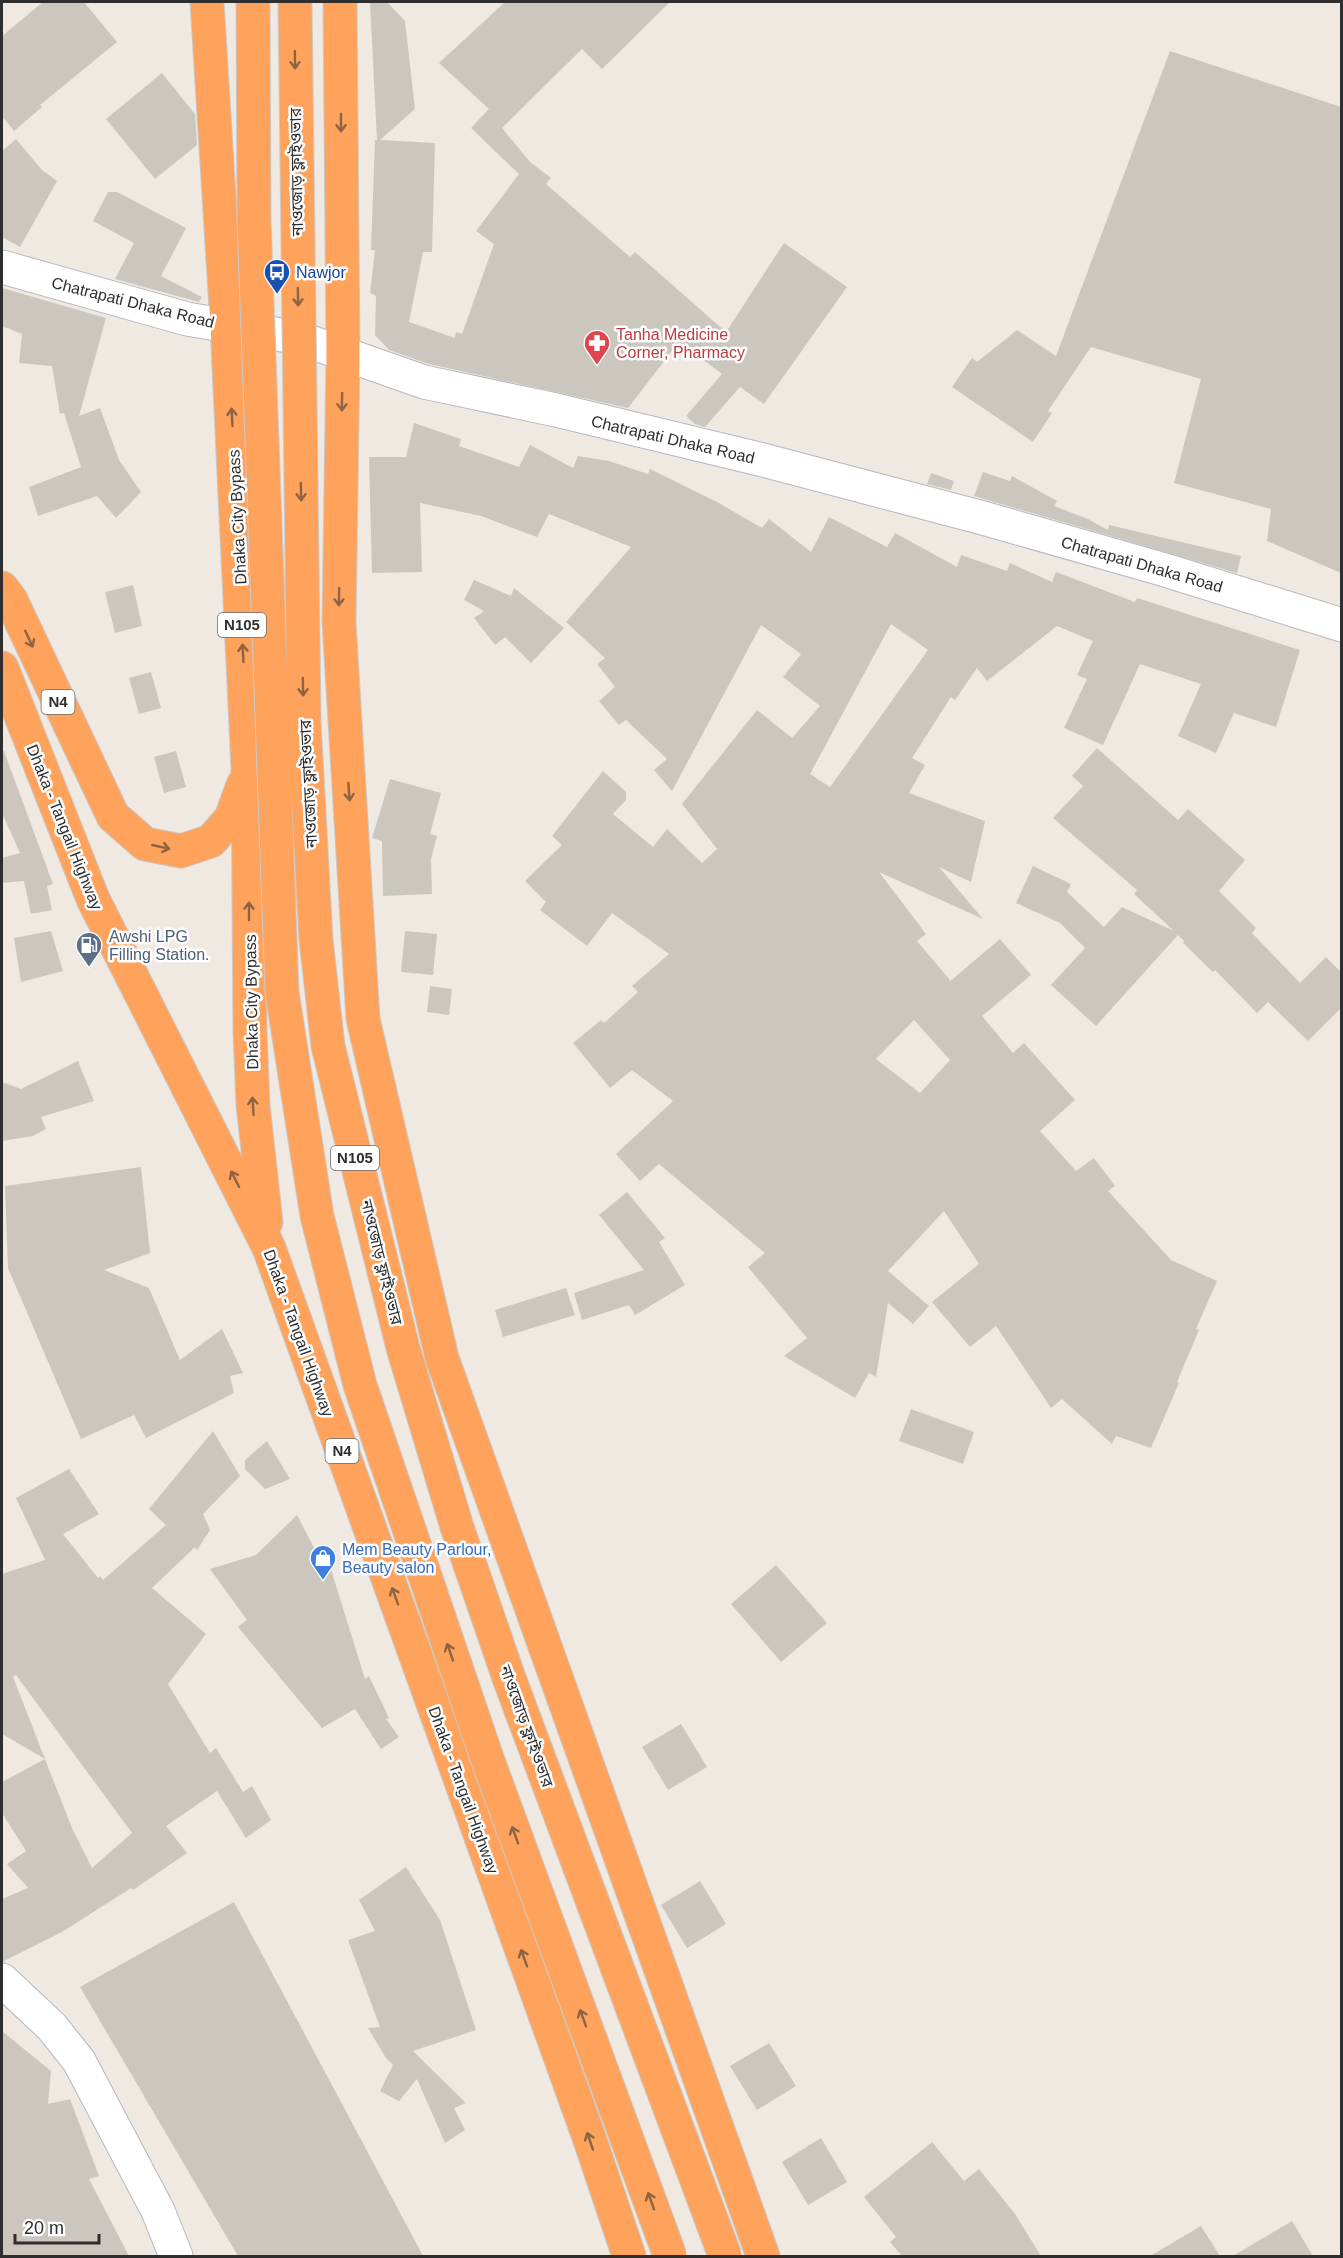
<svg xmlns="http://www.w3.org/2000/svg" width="1343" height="2258" viewBox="0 0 1343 2258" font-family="Arial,'Noto Sans Bengali',sans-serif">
	<rect width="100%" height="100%" fill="#efe9e1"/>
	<path fill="#cbc7bf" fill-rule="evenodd" d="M43,2H84L117,42L40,105L42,107L14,131L2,116V36Z
		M387,2L405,21L415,109L380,140L435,143L432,252H423L409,322L455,338L456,332L462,334L494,244L476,231L519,174L471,128L489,109L439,63L505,2H670L602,69L582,49L502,128L530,162L551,178L546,184L630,257L635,252L726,332L784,243L847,287L764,404L740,387L705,427L695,424L686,416L722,374L679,342L628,408L429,364L389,350L375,335L376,296L370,293L375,250H371L375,140H377L370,3Z
		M1170,51L1341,107V573L1267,541L1271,509L1174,483L1201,379L1091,347L1048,411L1052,413L1033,442L952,387L972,358L977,362L1017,330L1056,356Z
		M162,73L195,114L197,145L155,179L106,119Z
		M16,139L42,170L57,181L20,247L2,237V151Z
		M108,192H117L186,228L161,276L202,297L199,302L115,279L134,243L93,221Z
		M2,288L106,318L79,416L100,408L119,460L141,492L116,518L97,496L38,516L29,487L81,467L64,413L60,414L52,366L19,363L22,334L2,326Z
		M414,423L461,439L459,446L519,467L530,445L573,468L578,456L609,461L648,474L650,469L717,502L762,528L769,519L811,552L829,517L887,547L895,533L957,567L961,555L1007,571L1010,563L1052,582L1056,572L1135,602L1137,598L1300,650L1276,727L1234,713L1216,753L1178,736L1201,684L1140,664L1103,745L1064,728L1087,679L1077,675L1093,641L1057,626L987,681L977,668L955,700L951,697L912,758L925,765L909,793L985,821L971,882L939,867L983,919L879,872L926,934L917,941L950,980L949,982L1000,939L1031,975L982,1016L1013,1053L1024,1043L1075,1100L1040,1131L1076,1171L1094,1158L1115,1186L1108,1191L1171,1260L1217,1281L1196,1329L1199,1330L1177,1382L1179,1383L1151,1448L1116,1436L1112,1444L1062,1399L1051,1408L996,1326L970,1347L932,1302L979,1264L944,1211L888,1271L929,1306L913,1324L888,1303L876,1377L869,1373L855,1398L784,1356L807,1338L748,1267L765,1253L659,1164L640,1181L616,1154L673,1101L632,1070L610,1088L573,1043L601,1020L604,1023L638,992L632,986L669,954L612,913L587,946L540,910L546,902L525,881L562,845L552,836L603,771L626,792V800L613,814L653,847L667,829L702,863L717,849L682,804L757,710L792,738L820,706L783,677L801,654L761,625L672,791L654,770L667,759L626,720L619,725L599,701L615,687L597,664L605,658L566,622L631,547L549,514L537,537L481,516L420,503L422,572L372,573L369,457H406ZM891,624L928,650L830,787L810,774ZM914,1020L950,1060L920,1093L876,1059Z
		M983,472L1010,481L1012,476L1057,501L1054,506L1088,519L1113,533L1108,530L1109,525L1241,556L1237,573L974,496Z
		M931,473L954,481L951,490L927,484Z
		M474,580L511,596L514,588L564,628L531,663L505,637L495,645L474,618L484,611L464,600Z
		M133,585L142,626L115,633L105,592Z
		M151,672L161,708L139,714L129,678Z
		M1097,748L1178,820L1188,809L1245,860L1219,891L1256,928L1252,933L1300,983L1326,957L1341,972V1008L1308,1041L1268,1002L1257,1013L1215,970L1213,972L1183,943L1184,941L1178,935L1096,1026L1051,985L1085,948L1060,923L1016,903L1033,866L1071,884L1067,892L1104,927L1122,907L1174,931L1134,894L1137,890L1053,818L1083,786L1072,776Z
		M2,751H4L53,884L47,886L52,910L31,914L24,881L2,883V858L20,853L2,813Z
		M176,751L186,787L164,793L154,757Z
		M390,779L441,793L430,834L437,836L431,859L432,894L383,896L382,841L372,838Z
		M51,931L63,971L21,982L14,938Z
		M405,931L437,934L433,975L401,972Z
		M430,986L452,989L449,1015L427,1012Z
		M78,1061L94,1101L41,1117L46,1129L33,1136L2,1141V1082L21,1089Z
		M141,1167L150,1253L104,1270L149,1288L180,1360L222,1329L243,1373L230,1376L234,1393L146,1438L134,1415L81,1439L8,1268L5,1186Z
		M627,1192L665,1238L659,1242L685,1285L635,1315L629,1305L582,1320L574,1293L644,1270L599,1215Z
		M566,1288L575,1315L503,1337L495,1310Z
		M911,1409L974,1432L963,1464L899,1441Z
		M213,1431L240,1476L203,1514L210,1530L197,1550L195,1547L152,1588L206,1634L168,1684L210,1753L216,1748L243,1792L252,1786L271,1820L246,1838L217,1791L166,1826L187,1853L133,1890L131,1888L62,1932L2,1962V1899L28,1888L7,1864L26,1851L2,1813V1782L45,1759L72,1828L92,1868L132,1833L16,1675L13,1677L45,1759L2,1734V1574L45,1560L16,1498L69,1469L99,1514L63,1534L98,1578L100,1576L103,1580L166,1525L149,1509Z
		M267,1441L290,1479L265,1489L245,1469V1460Z
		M297,1515L324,1567L329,1563L365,1679L369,1676L389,1718L386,1719L399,1737L381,1749L355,1709L322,1728L238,1627L247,1620L210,1569L256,1555Z
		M776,1565L827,1623L781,1662L731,1604Z
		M681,1724L707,1767L668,1790L642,1747Z
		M406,1867L440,1920L476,2030L413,2051L466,2103L454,2108L465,2130L445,2143L417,2079L399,2101L380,2091L393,2065L386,2058L368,2028L380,2027L348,1940L375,1931L359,1900Z
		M700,1881L726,1924L687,1948L661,1905Z
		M234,1902L333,2087L423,2256H238L80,1987Z
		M2,2031L51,2071L48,2104L70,2099L99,2176L89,2179L129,2256H2Z
		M769,2043L796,2086L757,2110L730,2066Z
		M821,2138L847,2182L808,2205L782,2162Z
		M932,2142L964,2181L979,2169L1015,2214L1041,2256H902L890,2242L896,2237L864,2197Z
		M1292,2221L1313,2256H1233Z
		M1201,2226L1220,2256H1150Z"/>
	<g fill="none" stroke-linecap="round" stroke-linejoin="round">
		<g stroke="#b4b7c1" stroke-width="35">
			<path id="minor" d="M2,267L187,319L299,338L424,382L556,410L763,460L983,518L1165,570L1342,625
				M2,1980L52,2027L79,2061L158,2211L176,2256"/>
		</g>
		<g stroke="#c9c9c9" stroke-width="35">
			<path id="highway" d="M207,2L227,325L248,769L250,1031L253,1105L266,1222
				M340,2L343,354L339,622L363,1019L442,1358L763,2256
				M2,588L11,600L113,816L145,844L181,851L211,841L231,818L243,785
				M2,668L93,899L269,1248L590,2140L629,2256"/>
		</g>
		<use href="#minor" stroke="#fff" stroke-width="33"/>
		<use href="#highway" stroke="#ffa35c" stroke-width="33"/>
		<g stroke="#c9c9c9" stroke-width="35" stroke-linecap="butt">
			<path id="highway-bridge" d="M253,2L254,220L282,992L317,1216L360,1385L487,1758L670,2256
				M295,2L304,722L316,940L328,1046L403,1348L457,1527L509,1678L725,2256"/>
		</g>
		<use href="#highway-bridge" stroke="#ffa35c" stroke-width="33"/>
	</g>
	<defs><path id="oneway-shaft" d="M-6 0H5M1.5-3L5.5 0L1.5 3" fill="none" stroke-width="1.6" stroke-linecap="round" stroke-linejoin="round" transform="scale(1.5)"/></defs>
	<g stroke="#8c6343">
		<use href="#oneway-shaft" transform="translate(295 60) rotate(89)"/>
		<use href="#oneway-shaft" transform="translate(341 123) rotate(90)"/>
		<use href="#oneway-shaft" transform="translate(298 297) rotate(89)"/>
		<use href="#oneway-shaft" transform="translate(342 402) rotate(91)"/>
		<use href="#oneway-shaft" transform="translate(232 417) rotate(-93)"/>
		<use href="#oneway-shaft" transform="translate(301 492) rotate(89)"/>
		<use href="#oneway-shaft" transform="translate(339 597) rotate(91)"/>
		<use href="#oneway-shaft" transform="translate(29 639) rotate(65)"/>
		<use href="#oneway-shaft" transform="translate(243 653) rotate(-93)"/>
		<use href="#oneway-shaft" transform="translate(303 687) rotate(89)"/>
		<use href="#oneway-shaft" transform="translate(349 792) rotate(86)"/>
		<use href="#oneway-shaft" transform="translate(161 847) rotate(13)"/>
		<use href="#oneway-shaft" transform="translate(249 911) rotate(-90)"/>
		<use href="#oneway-shaft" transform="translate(253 1106) rotate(-94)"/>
		<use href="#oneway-shaft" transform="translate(235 1179) rotate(-117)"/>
		<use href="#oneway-shaft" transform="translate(395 1596) rotate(-110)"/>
		<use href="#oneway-shaft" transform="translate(450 1652) rotate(-109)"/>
		<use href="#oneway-shaft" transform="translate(515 1835) rotate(-110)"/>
		<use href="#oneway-shaft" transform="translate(524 1958) rotate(-110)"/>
		<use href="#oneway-shaft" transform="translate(583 2018) rotate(-110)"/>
		<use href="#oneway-shaft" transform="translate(590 2141) rotate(-109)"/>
		<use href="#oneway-shaft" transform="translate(651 2201) rotate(-110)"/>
	</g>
	<defs>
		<g id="bus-pin" transform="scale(1.35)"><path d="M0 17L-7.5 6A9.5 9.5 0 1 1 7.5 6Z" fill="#1a4fb4" stroke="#fff"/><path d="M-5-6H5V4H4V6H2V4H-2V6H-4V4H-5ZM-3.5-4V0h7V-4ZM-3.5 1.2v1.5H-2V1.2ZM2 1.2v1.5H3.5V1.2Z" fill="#fff"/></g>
		<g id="pharmacy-pin" transform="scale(1.35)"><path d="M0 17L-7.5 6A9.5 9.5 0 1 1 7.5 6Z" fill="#e0444e" stroke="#fff"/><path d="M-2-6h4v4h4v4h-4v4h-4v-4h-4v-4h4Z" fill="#fff"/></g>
		<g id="fuel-pin" transform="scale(1.35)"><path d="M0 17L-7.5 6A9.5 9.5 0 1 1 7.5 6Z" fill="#5c6f8a" stroke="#fff"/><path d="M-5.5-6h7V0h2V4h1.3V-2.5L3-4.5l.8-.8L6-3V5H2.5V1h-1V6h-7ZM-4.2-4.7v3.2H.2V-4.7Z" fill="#fff"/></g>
		<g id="shop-pin" transform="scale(1.35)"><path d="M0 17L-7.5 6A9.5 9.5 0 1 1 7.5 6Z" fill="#3f7fe0" stroke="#fff"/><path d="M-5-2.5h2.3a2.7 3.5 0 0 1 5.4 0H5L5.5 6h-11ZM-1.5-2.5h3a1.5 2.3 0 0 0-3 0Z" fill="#fff"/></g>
	</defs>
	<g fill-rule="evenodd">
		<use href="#bus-pin" x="277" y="272"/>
		<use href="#pharmacy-pin" x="597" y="343"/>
		<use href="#fuel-pin" x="89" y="945"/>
		<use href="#shop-pin" x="323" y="1558"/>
	</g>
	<g text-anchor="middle" stroke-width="5" stroke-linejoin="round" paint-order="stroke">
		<g fill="#fff" stroke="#6d6d6d" stroke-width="1.5">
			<rect x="218" y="613" width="48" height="24" rx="4.5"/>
			<rect x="41.5" y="690" width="33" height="24" rx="4.5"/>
			<rect x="331" y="1146" width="48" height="24" rx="4.5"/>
			<rect x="325.5" y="1439" width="33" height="24" rx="4.5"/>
		</g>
		<g font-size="15" font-weight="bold" fill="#2e2e2e">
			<text x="242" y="630">N105</text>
			<text x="58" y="707">N4</text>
			<text x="355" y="1163">N105</text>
			<text x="342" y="1456">N4</text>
		</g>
		<g font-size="16" fill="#2e2e2e" stroke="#fff">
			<text transform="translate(296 172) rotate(-91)" y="6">নাওজোড় ফ্লাইওভার</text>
			<text transform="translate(133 302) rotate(14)" y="6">Chatrapati Dhaka Road</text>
			<text transform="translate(673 439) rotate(13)" y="6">Chatrapati Dhaka Road</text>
			<text transform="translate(237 517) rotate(-93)" y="6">Dhaka City Bypass</text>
			<text transform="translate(1142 564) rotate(16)" y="6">Chatrapati Dhaka Road</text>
			<text transform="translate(308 784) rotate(-93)" y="6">নাওজোড় ফ্লাইওভার</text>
			<text transform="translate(65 827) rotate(68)" y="6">Dhaka - Tangail Highway</text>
			<text transform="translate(251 1002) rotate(-91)" y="6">Dhaka City Bypass</text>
			<text transform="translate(382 1262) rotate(76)" y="6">নাওজোড় ফ্লাইওভার</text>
			<text transform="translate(299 1333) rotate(70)" y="6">Dhaka - Tangail Highway</text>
			<text transform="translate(527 1726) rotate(70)" y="6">নাওজোড় ফ্লাইওভার</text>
			<text transform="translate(464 1790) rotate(70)" y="6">Dhaka - Tangail Highway</text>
		</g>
		<g font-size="16" fill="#164399" stroke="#fff" text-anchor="start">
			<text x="296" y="278">Nawjor</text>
		</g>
		<g font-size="16" fill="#be3a42" stroke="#fff" text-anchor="start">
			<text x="616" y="340">Tanha Medicine<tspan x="616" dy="18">Corner, Pharmacy</tspan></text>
		</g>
		<g font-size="16" fill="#4e5e75" stroke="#fff" text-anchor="start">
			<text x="109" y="942">Awshi LPG<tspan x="109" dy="18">Filling Station.</tspan></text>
		</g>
		<g font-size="16" fill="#366cbe" stroke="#fff" text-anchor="start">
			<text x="342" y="1555">Mem Beauty Parlour,<tspan x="342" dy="18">Beauty salon</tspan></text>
		</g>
	</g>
	<rect width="1343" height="2258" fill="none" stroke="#2e2e2e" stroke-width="6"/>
	<path d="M15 2234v9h84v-9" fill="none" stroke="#2e2e2e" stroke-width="3"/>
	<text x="24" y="2234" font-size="18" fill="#2e2e2e" stroke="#ffffff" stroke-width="4.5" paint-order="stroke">20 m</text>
</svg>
